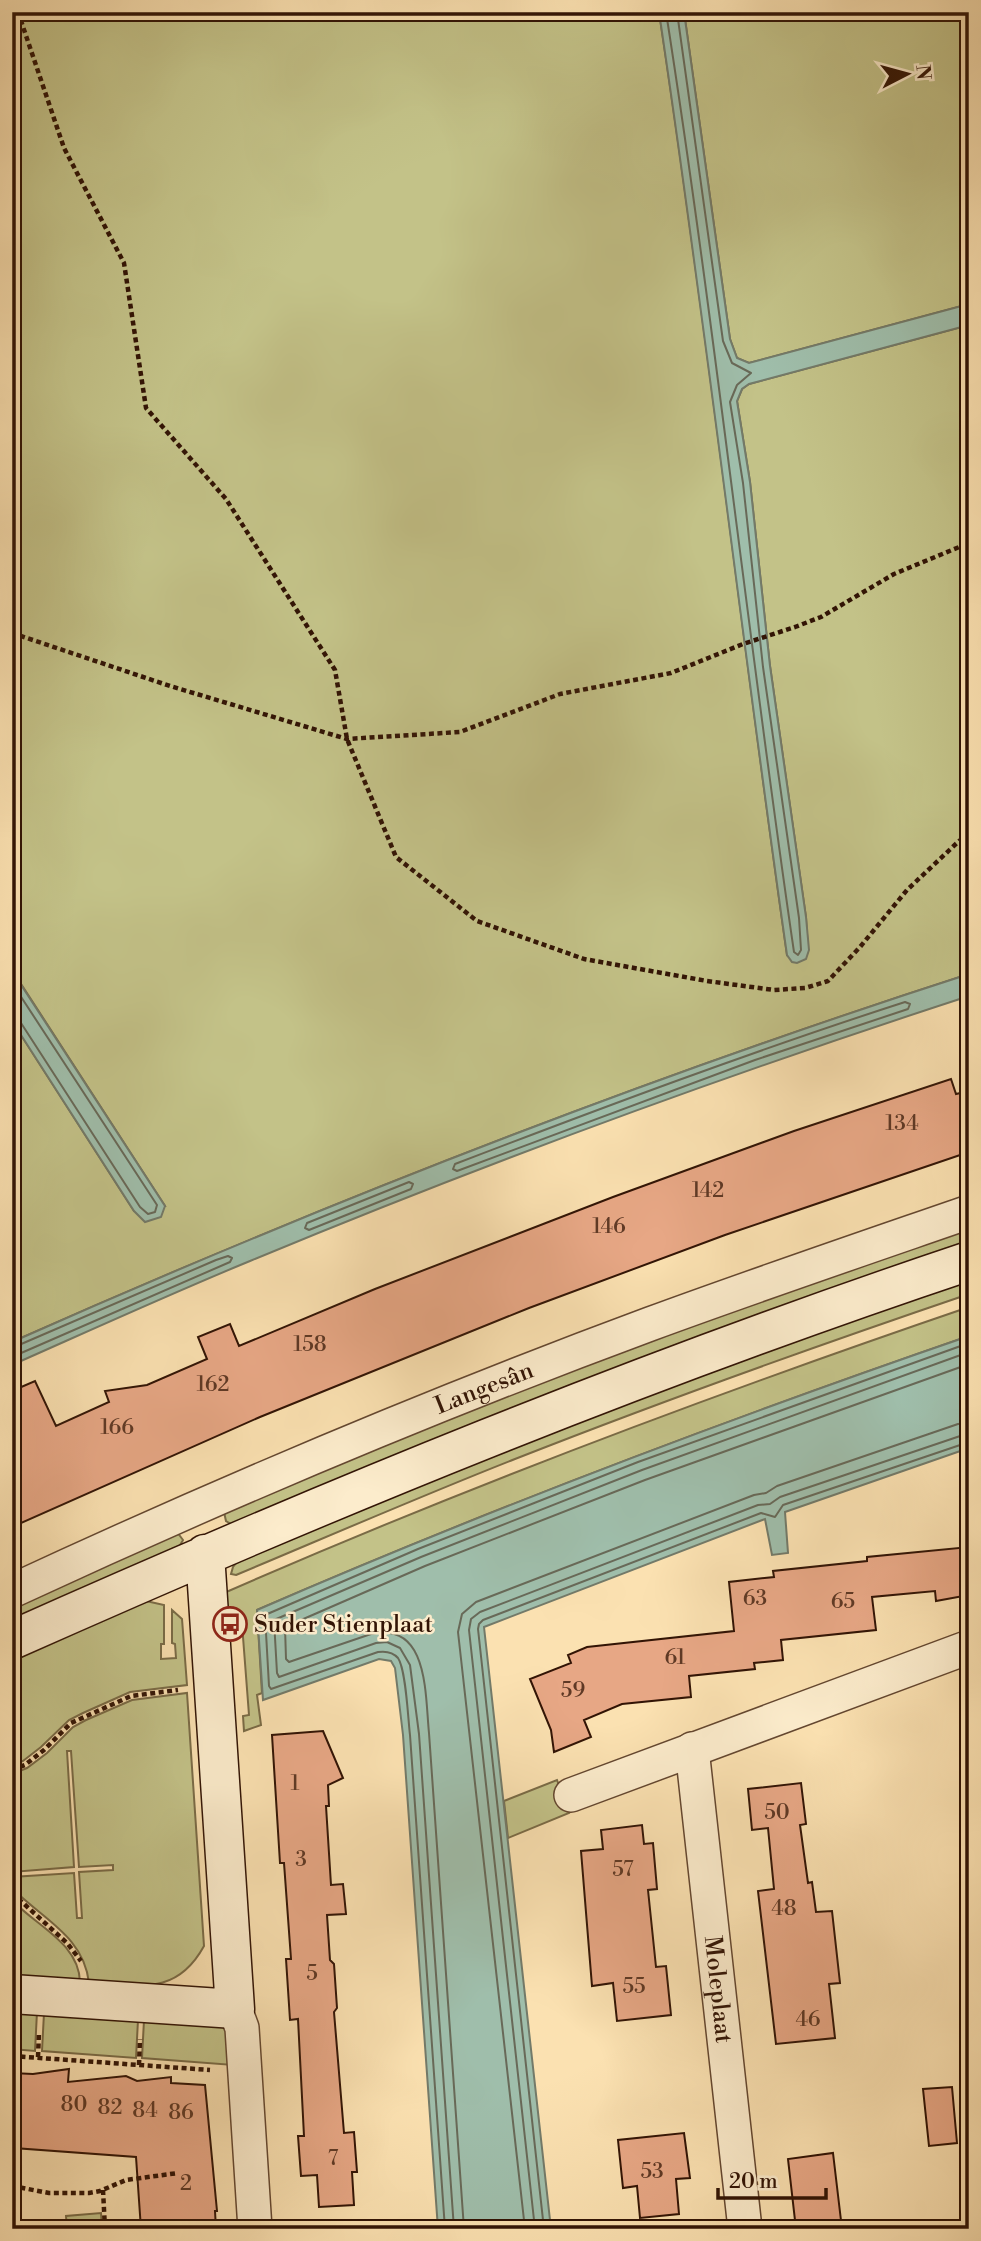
<svg xmlns="http://www.w3.org/2000/svg" width="981" height="2241" viewBox="0 0 981 2241" font-family="'Libre Bodoni',serif">
	<rect width="100%" height="100%" fill="#fbe1b1"/>
	<filter id="stains"><feTurbulence type="fractalNoise" baseFrequency=".00286" numOctaves="4"/><feColorMatrix values="0 0 0 0 .2 0 0 0 0 .09 0 0 0 0 .02 0 0 0 .5 -.17"/></filter>
	<radialGradient id="worn" r=".72"><stop offset=".6" stop-color="#630" stop-opacity="0"/><stop offset="1" stop-color="#630" stop-opacity=".3"/></radialGradient>
	<path fill="#c3c288" stroke="#7a6b46" stroke-width="2" d="M12,12H659C707,326 742,641 787,955L808,950L806,917L770,666L750,482L737,401L742,389L749,384L969,325V974C643,1079 325,1203 12,1342V1021L134,1211L165,1206L12,970Z
		M684,12H969V304L749,363L737,358L730,339Z
		M969,1226V1243L231,1524L226,1521L224,1512L568,1369Z
		M969,1278V1294C816,1346 665,1400 515,1459C421,1496 329,1536 236,1575L231,1574L233,1567L237,1562L462,1463Z
		M969,1307V1336C729,1419 491,1508 257,1610L262,1693L257,1695L261,1725L244,1731L243,1716L249,1715L242,1624L225,1625L224,1593C468,1486 717,1393 969,1307Z
		M177,1532L183,1540L179,1547L12,1623V1605Z
		M146,1601L164,1605V1644H161V1659L176,1658L175,1644L172,1643V1610L182,1619L187,1685L130,1692L83,1713L69,1720L41,1747L23,1761L12,1766V1660L134,1602Z
		M187,1693L204,1946C176,1997 138,1985 89,1983C84,1936 42,1919 12,1888V1877L74,1873L77,1918H82L79,1872L113,1870V1865L79,1867L71,1751H67L74,1867L12,1872V1774L27,1768L47,1753L73,1727L86,1720L132,1700Z
		M557,1780L569,1813L508,1838L504,1801Z
		M12,1900C36,1926 79,1943 80,1982L12,1977Z
		M12,2011L37,2012L35,2051L12,2049Z
		M44,2013L138,2020L136,2058L42,2051Z
		M144,2020L227,2027L233,2065L142,2058Z
		M101,2213L102,2229H67L66,2216Z"/>
	<path fill="#9fbeab" stroke="#737a69" stroke-width="2" d="M659,12H684L730,339L737,358L749,363L969,304V325L749,384L742,389L737,401L750,482L770,666L806,917L809,950L806,959L797,963L792,962L787,955C742,641 706,326 659,12Z
		M12,971L165,1206L161,1217L145,1222L134,1211L12,1021Z
		M969,974V996C726,1075 486,1163 250,1261C170,1294 91,1330 12,1365V1342C325,1203 643,1079 969,974Z
		M969,1336V1448L785,1512L788,1553L772,1555L765,1519L484,1627L551,2229H438L403,1735L395,1668L391,1661L379,1659L263,1700L257,1610C490,1509 728,1419 969,1336Z"/>
	<g fill="none" stroke-linecap="round" stroke-linejoin="round">
		<path stroke="#686958" stroke-width="2" d="M666,12C715,325 748,639 794,952L798,955L801,950L799,918L763,667L743,483L730,402L737,385L751,373L732,363L723,341L677,12
			M12,983L157,1205L155,1212L148,1214L140,1207L21,1023L12,1019
			M905,1002L910,1004L908,1009L755,1060L457,1171L453,1169L455,1164C604,1107 753,1051 905,1002Z
			M409,1182L413,1184L411,1189L309,1230L305,1228L307,1223Z
			M12,1348L216,1260L228,1256L232,1258L230,1262L12,1357
			M445,2229L410,1735C408,1719 406,1669 398,1658C393,1652 385,1651 378,1652L271,1689L269,1686L265,1615L418,1549L638,1462L969,1343
			M454,2229L419,1734L410,1665L400,1648L387,1642L376,1643L279,1677L277,1673L274,1620L421,1557L642,1470L969,1352
			M464,2229L429,1733C425,1695 429,1621 371,1634L289,1662L286,1659L285,1627L425,1566L645,1480L969,1364
			M525,2229L458,1632L462,1614L476,1602L754,1495L766,1493L777,1486L958,1424L969,1423
			M535,2229L469,1630L471,1619L480,1612L758,1505L770,1504L780,1497L969,1433
			M544,2229L478,1629L479,1624L483,1620L761,1513L775,1517L783,1505L969,1442"/>
	</g>
	<path fill="#e7a785" stroke="#321405" stroke-width="2" d="M951,1079L956,1094L969,1091V1152L725,1235L529,1308L260,1417L12,1527V1391L35,1381L56,1426L109,1402L105,1391L147,1385L207,1359L198,1337L230,1324L239,1346L375,1289L613,1197L794,1131Z
		M969,1547V1595L936,1601L935,1591L872,1597L876,1630L781,1640L783,1660L754,1663L755,1669L689,1676L691,1697L622,1704L584,1720L591,1737L554,1752L551,1730L530,1679L571,1663L568,1655L587,1647L734,1631L729,1582L774,1577L773,1571L867,1561V1557Z
		M323,1731L343,1778L328,1785L329,1806H326L331,1885L343,1884L346,1914L327,1915L330,1960L334,1964L337,2008L334,2012L344,2133L354,2132L357,2172H352L354,2205L319,2207L317,2175L301,2176L298,2136H304L298,2019L290,2020L286,1959H291L284,1863H280L272,1735Z
		M801,1783L806,1824L800,1825L808,1883L812,1882L816,1912L832,1911L840,1983L829,1984L835,2038L776,2044L758,1891L774,1889L768,1828L752,1830L748,1789Z
		M642,1825L644,1844L653,1843L657,1889L648,1890L656,1967L666,1966L671,2015L617,2021L613,1983L592,1986L581,1851L603,1849L601,1830Z
		M69,2069L68,2082L126,2076L137,2081L171,2077V2083L205,2085L217,2211H215L216,2229H141L136,2157L14,2148L12,2073L33,2074Z
		M952,2087L957,2143L929,2146L923,2089Z
		M684,2133L690,2178L676,2179L679,2214L640,2218L637,2186L623,2188L618,2140Z
		M833,2153L842,2229H796L788,2159Z"/>
	<g fill="none" stroke-linecap="round" stroke-linejoin="round">
		<g stroke="#644730" stroke-width="36">
			<g id="street">
				<path id="s1" d="M12,1591C221,1494 434,1404 650,1324C756,1285 862,1249 969,1212"/>
				<path id="s2" d="M692,1749L745,2229"/>
				<path d="M571,1795L969,1647"/>
				<path d="M235,2009L242,2028L255,2229"/>
			</g>
		</g>
		<g stroke="#321405" stroke-width="41">
			<path id="secondary" d="M12,1640C326,1500 643,1370 969,1261
				M12,1994L235,2009L205,1554"/>
		</g>
		<path stroke="#321405" stroke-width="4.5" stroke-dasharray="5 3.5" stroke-linecap="butt" d="M18,12L64,148L124,263L146,408L226,499L335,670L347,739L396,857L477,921L584,959L707,981L774,990L805,988L828,981L860,947L907,890L959,841L969,834
			M12,633L170,686L347,739L460,732L560,694L671,673L743,644L795,627L821,617L894,574L969,543
			M12,1770L25,1765L44,1750L71,1723L131,1696L178,1690
			M12,1893L67,1943L81,1961
			M12,2056L210,2070
			M38,2057L39,2032
			M139,2065L140,2039
			M12,2186L49,2193H89L100,2191L126,2180L178,2173
			M16,2187L19,2229
			M103,2190L105,2229"/>
		<use href="#street" stroke="#fceccc" stroke-width="33"/>
		<use href="#secondary" stroke="#fceccc" stroke-width="38"/>
	</g>
	<defs>
		<g id="bus-ring" transform="scale(1.75)"><circle r="9.5" fill="#fceccc" stroke="#8f2418" stroke-width="1.5"/><path d="M-5-6H5V4H4V6H2V4H-2V6H-4V4H-5ZM-3.5-4V0h7V-4ZM-3.5 1.2v1.5H-2V1.2ZM2 1.2v1.5H3.5V1.2Z" fill="#8f2418"/></g>
	</defs>
	<g fill-rule="evenodd">
		<use href="#bus-ring" x="230" y="1624"/>
	</g>
	<g text-anchor="middle" stroke-width="5" stroke-linejoin="round" paint-order="stroke">
		<g font-size="21" fill="#5f3925">
			<text x="902" y="1130">134</text>
			<text x="708" y="1197">142</text>
			<text x="609" y="1233">146</text>
			<text x="310" y="1351">158</text>
			<text x="213" y="1391">162</text>
			<text x="117" y="1434">166</text>
			<text x="755" y="1605">63</text>
			<text x="843" y="1608">65</text>
			<text x="675" y="1664">61</text>
			<text x="573" y="1697">59</text>
			<text x="295" y="1790">1</text>
			<text x="777" y="1819">50</text>
			<text x="301" y="1866">3</text>
			<text x="623" y="1876">57</text>
			<text x="784" y="1915">48</text>
			<text x="312" y="1980">5</text>
			<text x="634" y="1993">55</text>
			<text x="808" y="2026">46</text>
			<text x="74" y="2111">80</text>
			<text x="110" y="2114">82</text>
			<text x="145" y="2117">84</text>
			<text x="181" y="2119">86</text>
			<text x="333" y="2165">7</text>
			<text x="652" y="2178">53</text>
			<text x="186" y="2190">2</text>
		</g>
		<g font-size="24" fill="#321405" stroke="#fceccc">
			<text dy="8" stroke="none"><textPath href="#s1" startOffset="514">Langesân</textPath></text>
			<text dy="8" stroke="none"><textPath href="#s2" startOffset="242">Moleplaat</textPath></text>
		</g>
		<g font-size="24" fill="#321405" stroke="#fceccc" text-anchor="start">
			<text x="254" y="1632">Suder Stienplaat</text>
		</g>
	</g>
	<rect width="981" height="2241" fill="none" stroke="#fbe1b1" stroke-width="42"/>
	<rect x="14" y="14" width="953" height="2213" fill="none" stroke="#321405" stroke-width="3.5"/>
	<rect x="21" y="21" width="939" height="2199" fill="none" stroke="#321405" stroke-width="2"/>
	<g transform="translate(907 74) rotate(84)" stroke="#fceccc" stroke-width="5" paint-order="stroke">
	<path d="M0-5L12 26L0 18L-12 26Z" fill="#321405"/>
	<text y="-10" font-size="19" font-weight="bold" text-anchor="middle" fill="#321405">N</text>
	</g>
	<path d="M718 2188v10h108v-10" fill="none" stroke="#321405" stroke-width="3.5"/>
	<text x="729" y="2188" font-size="21" fill="#321405" stroke="#fceccc" stroke-width="5" paint-order="stroke">20 m</text>
	<rect width="100%" height="100%" filter="url(#stains)"/>
	<rect width="100%" height="100%" fill="url(#worn)"/>
</svg>
